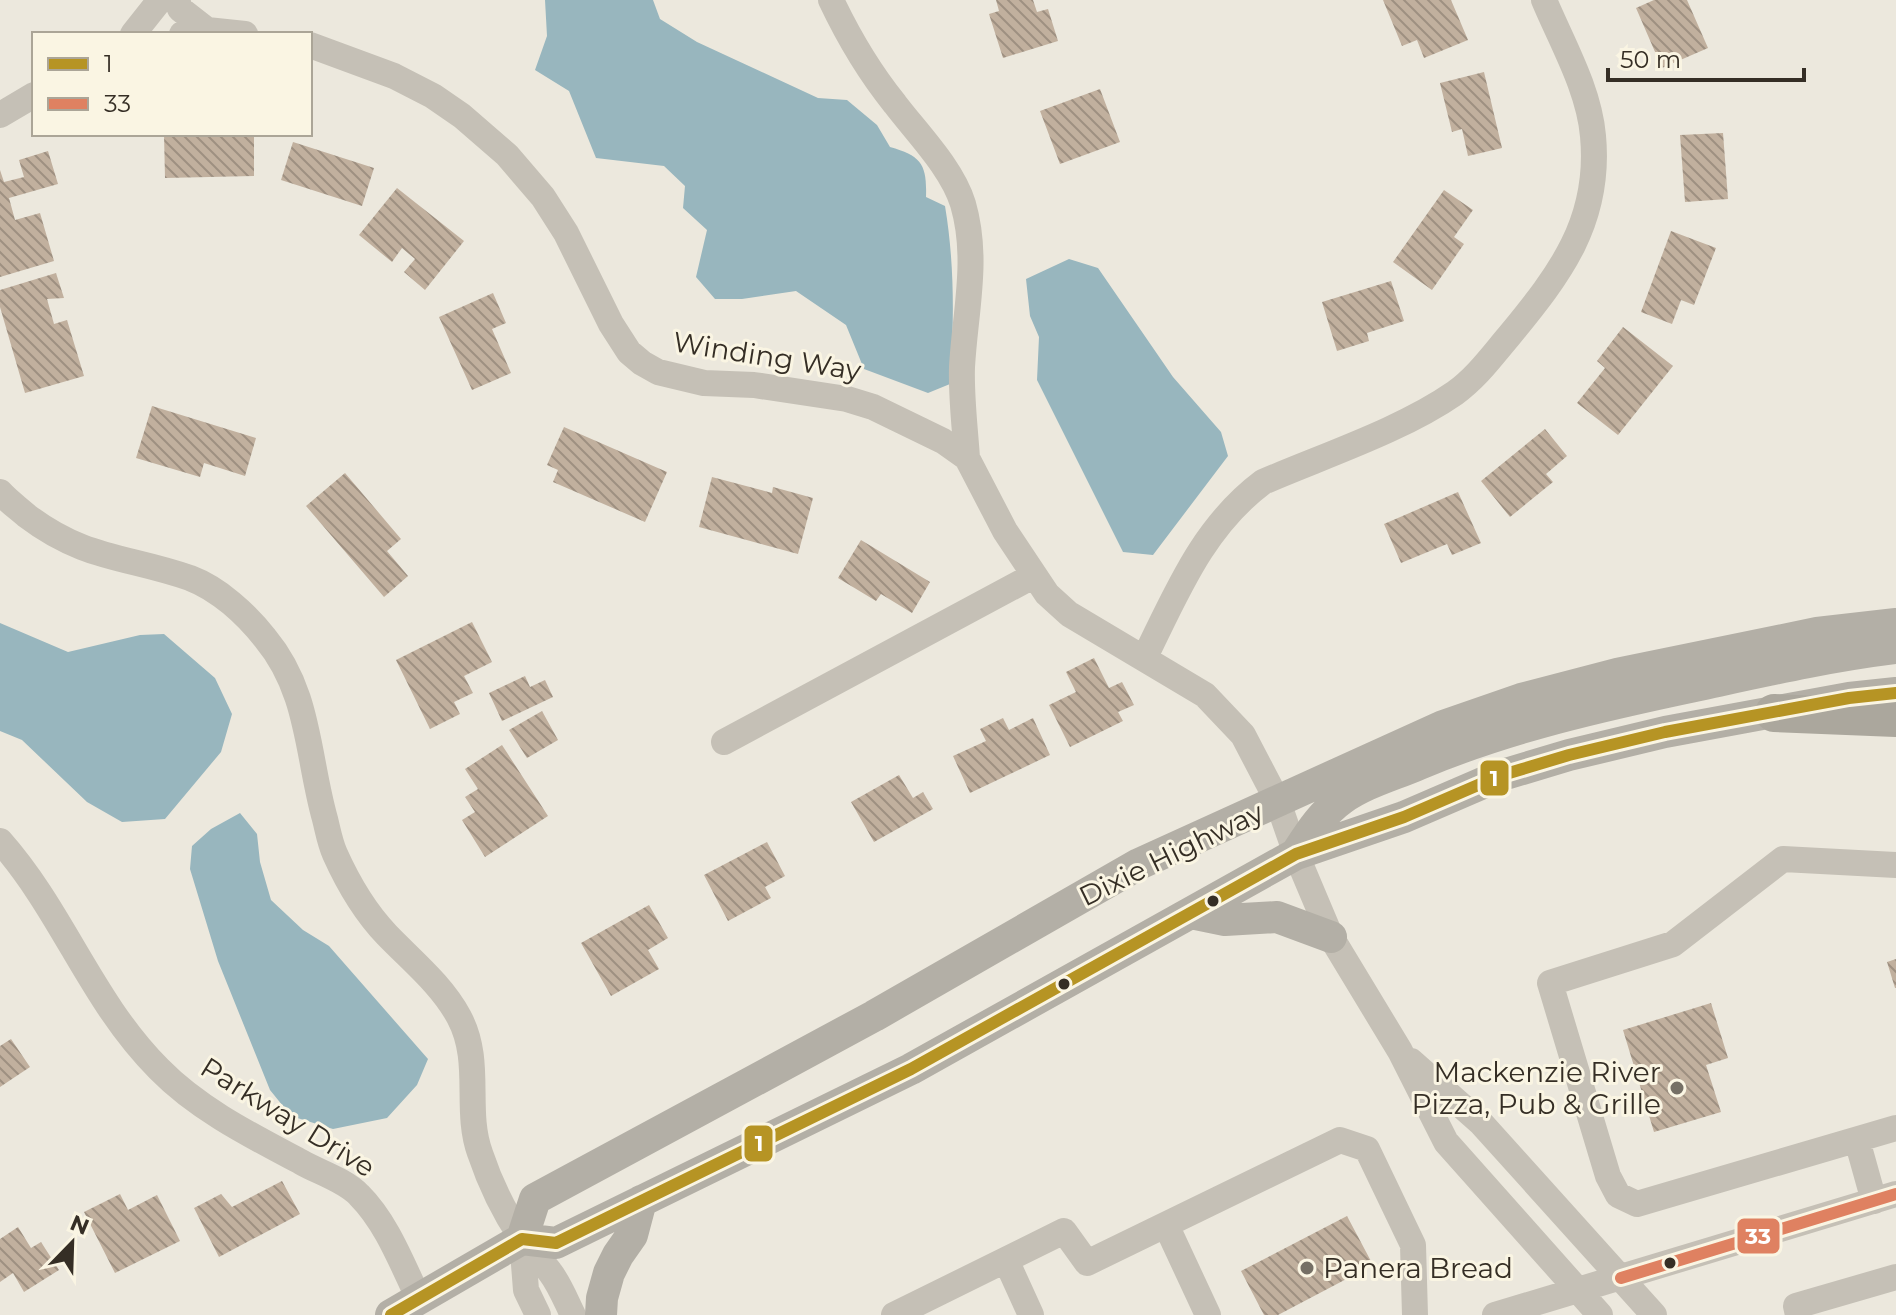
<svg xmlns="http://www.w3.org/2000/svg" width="1896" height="1315" viewBox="0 0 1896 1315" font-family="Montserrat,sans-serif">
	<defs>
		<pattern id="building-back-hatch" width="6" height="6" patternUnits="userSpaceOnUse" patternTransform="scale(2)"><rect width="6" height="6" fill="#c1b09e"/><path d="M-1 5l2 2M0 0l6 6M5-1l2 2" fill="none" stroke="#9e9081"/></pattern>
	</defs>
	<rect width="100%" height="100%" fill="#ece8dd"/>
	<path fill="#98b6be" d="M545,0H653L660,19L697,42L818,98L847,100L877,125L890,147C922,156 927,165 926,197L945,206C955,266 954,324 950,384L928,393L864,369L846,325L796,291L742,299H715L696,277L707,230L683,208L685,186L664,166L596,158L569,91L535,70L547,36Z
		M1069,259L1098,268L1173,377L1221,432L1228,456L1153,555L1123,552L1037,380L1039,337L1030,316L1026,279Z
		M0,623L68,652L140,635L164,634L215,678L232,714L221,752L165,819L122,822L87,802L22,740L0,731Z
		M240,813L257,834L260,862L271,900L303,930L329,946L428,1059L417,1085L387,1118L333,1129L291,1116L270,1090L218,961L190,869L192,846L211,829Z"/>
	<path fill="url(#building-back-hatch)" d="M996,0H1033L1037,12L1048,9L1058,41L1003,58L989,14L999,11Z
		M1383,0H1451L1468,40L1424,58L1417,40L1402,46Z
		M1654,0H1687L1708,48L1662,68L1636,8Z
		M1484,72L1502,148L1468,156L1462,129L1452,132L1440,83Z
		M1100,89L1120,142L1060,164L1040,111Z
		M1723,133L1728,199L1685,202L1680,135Z
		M164,134H254V176L165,178Z
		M293,142L374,168L362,206L281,180Z
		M48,151L58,184L9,198L15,220L40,213L54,261L0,277V170L4,182L24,177L19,160Z
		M397,188L464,241L425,290L404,272L415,259L402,248L392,262L359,235Z
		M1444,190L1473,210L1454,237L1464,244L1432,290L1393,262Z
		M1671,231L1716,248L1694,305L1681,300L1672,324L1641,312Z
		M56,273L64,298L47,299L54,324L67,320L84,376L25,393L0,307V290Z
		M1391,281L1404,321L1367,333L1369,341L1337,351L1322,302Z
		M493,293L506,323L492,329L511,373L472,390L439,317Z
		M1623,327L1673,366L1618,435L1577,403L1605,368L1597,361Z
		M152,406L256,438L245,476L204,463L200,477L136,458Z
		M564,427L667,472L645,522L553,482L558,470L547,465Z
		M1545,429L1567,456L1546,474L1553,482L1510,517L1481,481Z
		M345,473L401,539L387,551L408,576L384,597L306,506Z
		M712,477L772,493L773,487L813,498L798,554L699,527Z
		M1458,492L1481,543L1452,555L1447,544L1401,563L1384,524Z
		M861,540L930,582L912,613L881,594L876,601L838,578Z
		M472,622L492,662L464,676L473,693L454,702L460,714L430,729L396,660Z
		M1094,658L1109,688L1122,682L1134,705L1118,712L1123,721L1070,747L1049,705L1076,692L1066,672Z
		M525,676L530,687L545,680L553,697L502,721L489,693Z
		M542,711L558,740L527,758L509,730Z
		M1003,718L1009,730L1033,718L1050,755L970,793L953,756L986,741L980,729Z
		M502,745L548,816L485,857L462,820L475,812L465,797L478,789L465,769Z
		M899,775L913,798L923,792L933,809L874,842L851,802Z
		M767,842L785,876L765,887L771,898L728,921L704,875Z
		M649,905L668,938L648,950L659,969L611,996L581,943Z
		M1896,959V988H1895L1887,962Z
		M1711,1003L1728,1058L1706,1065L1721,1112L1654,1132L1623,1030Z
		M11,1039L30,1067L0,1087V1046Z
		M282,1181L300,1214L219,1257L194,1208L221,1194L232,1207Z
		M120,1194L128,1210L157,1195L180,1241L115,1273L84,1212Z
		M1347,1216L1373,1265L1278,1315H1264L1241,1271Z
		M18,1227L31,1248L41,1242L59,1270L24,1292L13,1273L0,1282V1239Z"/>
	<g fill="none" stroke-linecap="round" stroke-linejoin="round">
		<path stroke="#c5c0b6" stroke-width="26" d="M177,0L180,9L207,30
			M831,0C848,36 870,73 895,104C917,133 952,168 963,204C979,259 965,312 962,367C961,397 965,428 967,458
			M133,34L160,0
			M182,34L207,30L245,34
			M310,45L394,76L433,96L462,116L507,155L543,197L566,233L611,324L629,352L642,363L658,372L704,383L754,385L847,399L873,407L943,441L967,458L1005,531L1047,594L1069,614L1205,695L1243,735L1278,802L1296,854L1331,937L1400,1051L1446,1142L1600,1315
			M0,115L34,95
			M0,492C8,501 18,508 27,516C85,560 127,556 190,578C219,589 246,614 265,638C310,692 307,755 325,819C328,831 330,843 335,854C348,883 365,912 387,935C412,961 442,985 459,1017C483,1062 464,1109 480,1153C490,1183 505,1214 523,1240C531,1251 542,1261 550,1272C560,1285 566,1301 573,1315
			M1145,657C1177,592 1203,527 1263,482C1323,456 1402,430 1455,393C1477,377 1492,356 1509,336C1560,274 1601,221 1593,136C1589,89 1562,43 1544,0
			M724,742L1033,576
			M0,841C63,912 91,1001 159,1069C198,1109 252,1136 301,1162C318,1172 345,1180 359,1195C387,1223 402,1264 419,1299
			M1896,865L1783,859L1673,944L1550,983L1608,1176L1618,1195L1637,1204L1896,1128
			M1411,1061L1481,1123L1654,1315
			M1857,1140L1874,1201
			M1167,1227L1208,1315
			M522,1239L526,1290L538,1315
			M1006,1260L1031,1315
			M894,1315L1064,1231L1087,1263L1340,1140L1367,1149L1413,1245L1415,1315
			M1495,1315L1896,1194
			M1798,1315L1796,1306L1896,1277"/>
		<path stroke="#b3afa6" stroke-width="32" d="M1296,854C1309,834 1321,814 1342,799C1364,783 1394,775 1419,764C1510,726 1604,705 1699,685C1764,671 1830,656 1896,648
			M1191,913L1225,920L1277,917L1331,937
			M522,1239L535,1199L874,1016L1139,864L1443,726L1521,699L1617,674L1817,633L1896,624
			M391,1315L522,1239L556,1243L911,1069L1296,854L1404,817L1499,776L1569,755L1665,732L1849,698L1896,693
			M601,1315L602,1298L609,1273L618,1255L632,1235L641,1201"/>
		<path stroke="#aba79d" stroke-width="38" d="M1774,713L1896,718"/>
		<g stroke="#faf5e3" stroke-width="18">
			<path id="bus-1" d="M391,1315L522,1239L556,1243L911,1069L1296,854L1404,817L1499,776L1569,755L1665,732L1849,698L1896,693"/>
		</g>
		<g stroke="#faf5e3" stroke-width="18">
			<path id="bus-2" d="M1621,1278L1896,1194"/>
		</g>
		<use href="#bus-1" stroke="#b69424" stroke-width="12"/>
		<use href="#bus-2" stroke="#df8161" stroke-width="12"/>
	</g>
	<g fill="#352e25" stroke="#faf5e3" stroke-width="3">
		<circle cx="1213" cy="901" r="7"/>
		<circle cx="1064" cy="984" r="7"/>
		<circle cx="1670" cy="1263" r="7"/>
	</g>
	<g fill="#756f65" stroke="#faf5e3" stroke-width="3">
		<circle cx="1677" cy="1088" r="8"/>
		<circle cx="1307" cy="1268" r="8"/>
	</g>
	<g text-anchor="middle" stroke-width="6" stroke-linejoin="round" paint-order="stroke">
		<g font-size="28" fill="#352e25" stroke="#faf5e3">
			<text transform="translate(767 356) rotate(9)" y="10">Winding Way</text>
			<text transform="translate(1171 854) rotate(-26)" y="10">Dixie Highway</text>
			<text transform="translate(288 1117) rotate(32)" y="10">Parkway Drive</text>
		</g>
		<g font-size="28" fill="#352e25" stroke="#faf5e3" text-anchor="end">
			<text x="1661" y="1082">Mackenzie River<tspan x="1661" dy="32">Pizza, Pub &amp; Grille</tspan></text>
			<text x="1323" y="1278" text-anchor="start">Panera Bread</text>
		</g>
	</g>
	<g stroke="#faf5e3" stroke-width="3">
		<rect x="1479" y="759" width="31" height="38" rx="8" fill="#b69424"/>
		<rect x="743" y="1124" width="31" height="39" rx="8" fill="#b69424"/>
		<rect x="1736" y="1217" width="45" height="38" rx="8" fill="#df8161"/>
	</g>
	<g font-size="22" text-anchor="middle" font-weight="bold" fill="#fff">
		<text x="1494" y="786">1</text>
		<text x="759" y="1151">1</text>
		<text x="1758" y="1244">33</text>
	</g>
	<rect x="32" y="32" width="280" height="104" fill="#faf5e3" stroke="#aba597" stroke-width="2"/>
	<rect x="48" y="58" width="40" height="12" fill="#b69424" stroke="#aba597" stroke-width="2"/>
	<text x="104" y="72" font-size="24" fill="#352e25">1</text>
	<rect x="48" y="98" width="40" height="12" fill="#df8161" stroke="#aba597" stroke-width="2"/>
	<text x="104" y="112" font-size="24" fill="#352e25">33</text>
	<g transform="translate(72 1243) rotate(23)" stroke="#faf5e3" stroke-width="6" paint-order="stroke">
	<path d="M0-6L14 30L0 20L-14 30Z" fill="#352e25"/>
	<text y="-12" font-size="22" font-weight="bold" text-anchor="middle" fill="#352e25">N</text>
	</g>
	<path d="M1608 68v12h196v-12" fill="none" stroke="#352e25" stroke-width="4"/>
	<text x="1620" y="68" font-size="24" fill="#352e25" stroke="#faf5e3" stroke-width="6" paint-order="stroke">50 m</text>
</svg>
